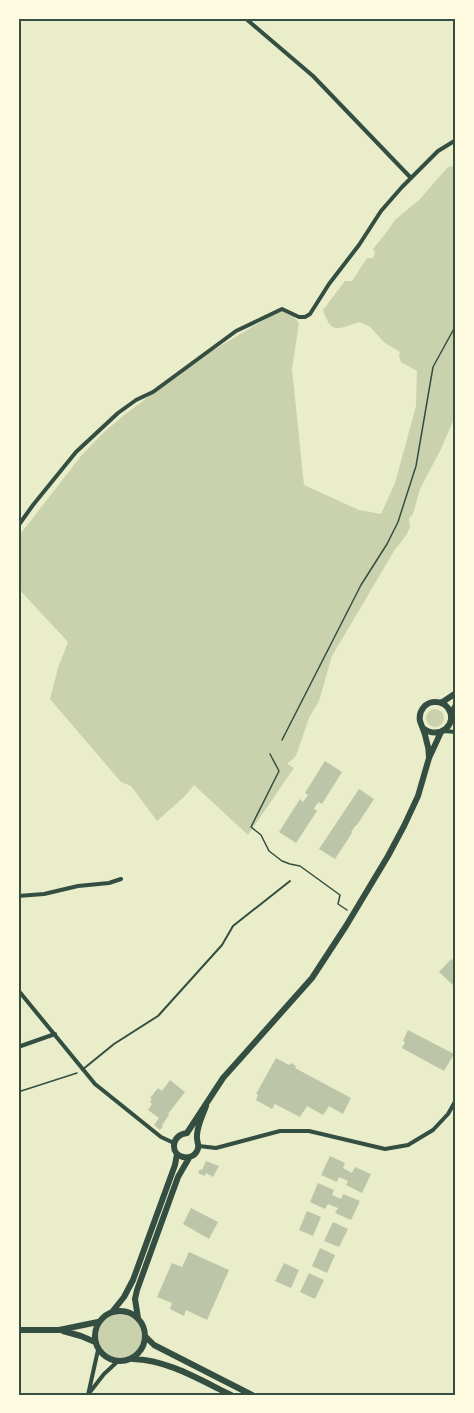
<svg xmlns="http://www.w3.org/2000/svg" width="474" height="1413" viewBox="0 0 474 1413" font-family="Manrope,sans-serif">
	<rect width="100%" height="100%" fill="#e9edc9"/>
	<path fill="#cad2ad" d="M453,166L456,167V414L441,449L420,489L413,514L409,518L410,527L407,534L394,551L332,656L319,701L309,718L296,756L287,764L294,768L248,835L194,785L185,796L157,821L131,786L121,782L50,699L58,668L68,642L18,588V537L81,456L102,434L124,415L205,355L281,310L293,316L299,323L292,369L304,485L359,510L381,514L395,483L416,406L417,371L401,362L399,355L400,352L385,343L369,326L359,322C338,329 331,335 323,310L345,281H352L367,258H373L375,253L373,249L389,229L395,220L419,200L448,167Z
		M426 718a9 9 0 1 1 18 0a9 9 0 1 1-18 0Z
		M95 1336a25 25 0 1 1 50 0a25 25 0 1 1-50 0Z"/>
	<path fill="#bcc5a7" d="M325,761L342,772L322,804L319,802L316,805L314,809L317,811L296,843L279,832L300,799L303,802L306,798L308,795L305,793Z
		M359,789L374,799L357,825H356L351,832L352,833L335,859L319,849Z
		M451,959L456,963V988L439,972Z
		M408,1030L454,1054L444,1071L402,1048L405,1042L403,1041Z
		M276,1058L289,1065L291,1063L296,1066L295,1068L351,1098L343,1114L329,1106L323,1115L307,1106L300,1117L275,1104L272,1109L256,1100L258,1095L256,1094Z
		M170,1080L185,1092L168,1114L169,1115L162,1125L163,1126L160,1130L154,1125L159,1118L148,1110L152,1104L150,1102L152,1099L150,1098L158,1088L162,1091Z
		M330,1156L345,1163L343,1168L352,1173L355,1167L371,1174L362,1193L346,1185L348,1181L339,1177L337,1182L321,1175Z
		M206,1161L219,1166L213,1177L206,1173L205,1176L198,1173L200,1169L202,1170Z
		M318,1183L334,1190L332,1195L341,1199L343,1194L360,1201L351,1220L335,1213L338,1208L328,1204L325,1209L310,1202Z
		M191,1208L218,1222L209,1239L183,1224Z
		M307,1211L321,1217L313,1236L299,1230Z
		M333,1222L348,1229L339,1247L324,1241Z
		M320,1248L335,1255L327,1273L312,1266Z
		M189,1252L229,1270L207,1320L186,1310L184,1316L170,1309L172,1303L157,1297L172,1263L182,1267Z
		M284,1263L299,1270L291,1288L275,1281Z
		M309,1273L324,1280L315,1299L300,1292Z"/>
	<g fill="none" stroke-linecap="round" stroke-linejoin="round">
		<path stroke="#344e41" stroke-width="1.5" d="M282,740L361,585L387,544L398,522L416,466L433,367L456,325
			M270,754L279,771L251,827L261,835L269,851L282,861L290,864L300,866L340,895L338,904L347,910
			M18,1092L77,1073"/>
		<path stroke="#344e41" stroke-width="2" d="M82,1070L114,1044L158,1016L222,945L233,926L290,881"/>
		<path stroke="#344e41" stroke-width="4" d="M245,18L313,76L411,178
			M18,526L33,505L76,452L118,413L136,400L153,392L236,331L282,309L299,317H305L310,314L329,284L359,245L381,211L402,187L438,151L456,140
			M443,731L456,732
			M18,896L44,894L78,886L109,883L121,879
			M18,990L95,1084L161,1137L174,1143
			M18,1047L55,1034
			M199,1146L216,1148L280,1131H309L385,1149L408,1145L433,1130L448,1114L456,1100
			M90,1392L104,1374L117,1362
			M88,1395L98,1350"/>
		<path stroke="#344e41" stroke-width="6" d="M441,703L456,693
			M451,714L456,705
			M423,728C439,741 459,724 448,708C445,704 441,702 436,702C426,701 418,711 420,721C422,727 425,733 426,739C428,745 429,751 429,757
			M206,1106C203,1115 196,1127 197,1138C197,1143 200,1146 197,1151C191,1162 173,1158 174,1145C175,1137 180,1134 187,1133L223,1078L312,978L346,926L388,856L404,826L418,796L429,758L441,732
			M95 1336a25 25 0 1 1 50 0a25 25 0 1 1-50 0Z
			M112,1312L124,1297L133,1280L175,1165L177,1154
			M138,1318L135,1299L137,1290L178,1177L189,1158
			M18,1330H59L98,1322
			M63,1331L81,1336L95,1342
			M145,1336L154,1345L252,1395
			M133,1359C168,1360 200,1380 231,1395"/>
	</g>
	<rect width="474" height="1413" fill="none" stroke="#fefae0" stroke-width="39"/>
	<rect x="20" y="20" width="434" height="1374" fill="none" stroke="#344e41" stroke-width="2"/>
</svg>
